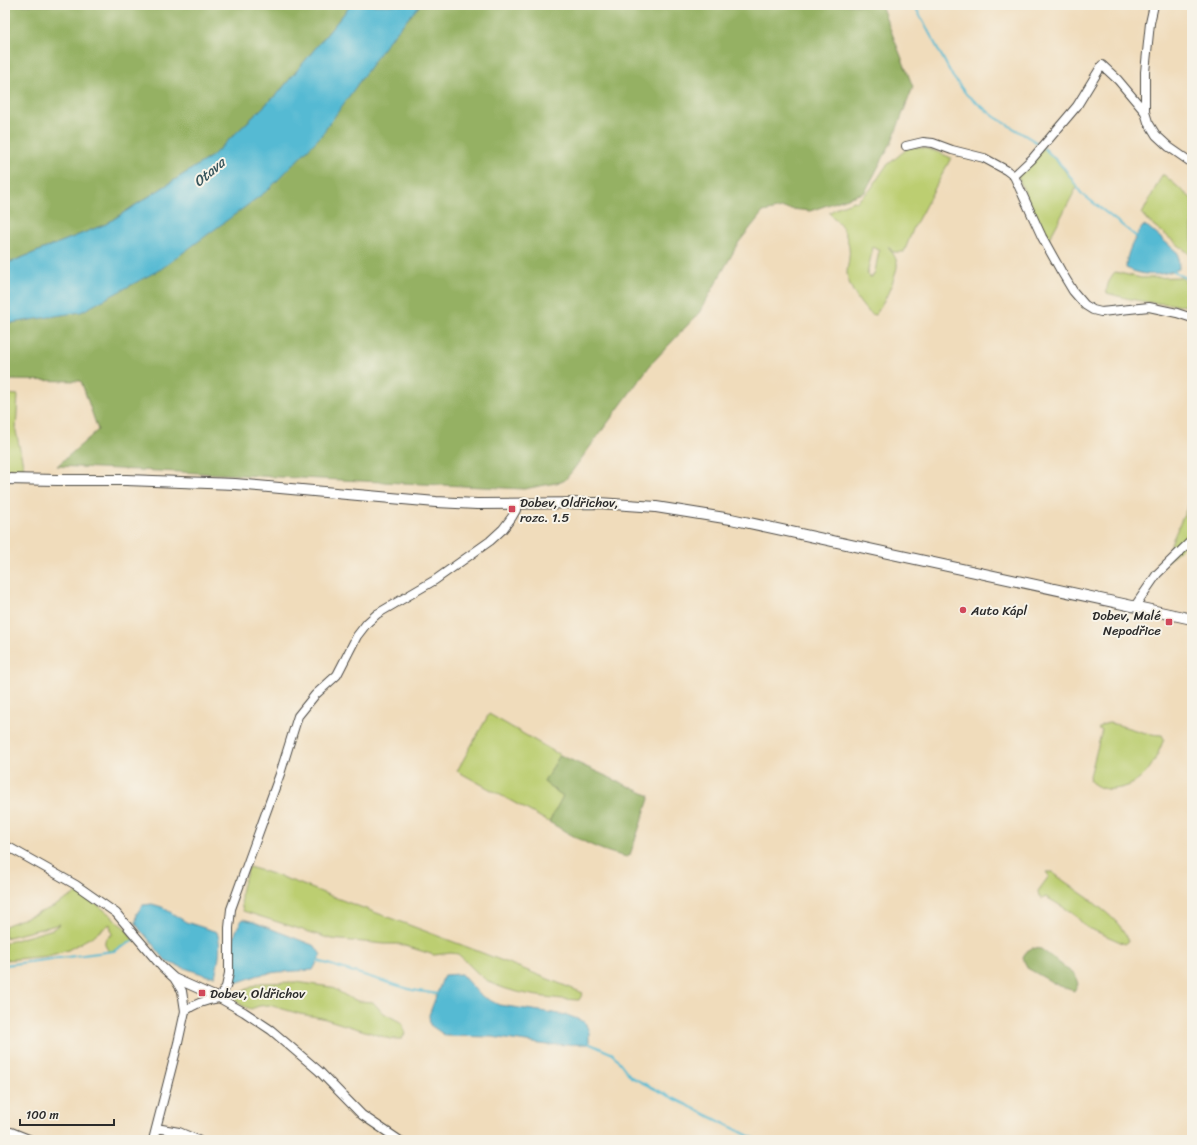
<svg xmlns="http://www.w3.org/2000/svg" width="1197" height="1145" viewBox="0 0 1197 1145" font-family="Sriracha,sans-serif">
	<rect width="100%" height="100%" fill="#f7f3e8"/>
	<filter id="ink" filterUnits="userSpaceOnUse"><feTurbulence type="fractalNoise" baseFrequency=".025" numOctaves="2"/><feDisplacementMap in="SourceGraphic" scale="8" xChannelSelector="R" yChannelSelector="G"/><feConvolveMatrix kernelMatrix="1 2 1 2 8 2 1 2 1" color-interpolation-filters="sRGB"/></filter>
	<filter id="wash" filterUnits="userSpaceOnUse"><feTurbulence type="fractalNoise" baseFrequency=".012" numOctaves="4" result="noise"/><feDisplacementMap in="SourceGraphic" scale="16" xChannelSelector="R" yChannelSelector="G"/><feGaussianBlur stdDeviation="0.9" result="paint"/><feColorMatrix in="noise" values="0 0 0 0 0 0 0 0 0 0 0 0 0 0 0 0 0 1.4 0 .05"/><feComposite in="paint" operator="in"/></filter>
	<g filter="url(#wash)">
		<rect width="100%" height="100%" fill="#f0dcbb"/>
		<path fill="#bcce71" stroke="#747c4e" fill-rule="evenodd" d="M914,147C928,148 939,152 951,158L914,227L904,252H893L888,246C891,251 896,257 897,263C899,272 882,308 875,315C864,314 847,284 847,273C847,268 849,262 849,257C850,251 849,244 847,239C845,229 836,220 829,213L838,207L854,201L856,202L870,190L886,166L908,148ZM873,247L879,250L875,272L872,277H870L867,274Z
			M1044,147L1065,171L1077,187L1047,243L1017,175Z
			M1162,175H1164L1192,199V256L1147,220L1142,214Z
			M1115,272L1141,278L1181,277C1187,282 1189,286 1190,293L1192,292V315L1190,314L1184,305C1178,307 1174,304 1169,304C1147,303 1127,299 1107,293C1106,287 1110,277 1115,272Z
			M5,394L18,395L16,431L24,469H5Z
			M1192,497V539L1166,562L1163,561Z
			M489,714L560,755L544,782L563,796L549,822L457,771Z
			M1109,723C1127,726 1144,735 1162,735L1164,739C1154,764 1144,786 1114,789C1104,790 1096,787 1089,780L1102,730L1098,729L1101,725Z
			M249,867C283,876 315,890 347,902C426,931 505,961 583,993L579,1000C554,999 509,994 488,981C479,976 467,962 458,954L451,953L434,955L399,944H385L331,939L243,911C238,892 243,884 249,867Z
			M1046,872H1052C1064,881 1076,890 1088,898C1104,911 1120,921 1129,941L1125,944L1086,927L1073,913L1046,897L1042,899L1039,896L1038,891L1049,876Z
			M80,891L113,917L116,921L126,929L133,940L122,947L109,952C104,944 102,939 112,935L110,924L93,936L68,950L48,956L5,960V943L53,929L60,924L5,938V926L53,907Z
			M296,982L331,987L348,997L358,1001L373,1002L382,1012L402,1023L405,1033L402,1039H391L322,1018L300,1014L269,1005L259,1006L251,1009L243,1006L237,1002L235,997L237,994L260,983Z"/>
		<path fill="#95b163" stroke="#606e47" d="M5,5H351L280,91L212,156L106,224L11,262L5,263Z
			M420,5H881L913,87L892,141L865,192L810,211L782,208L763,212L739,242L699,313L651,364L573,470L565,480L561,482L524,489L57,466L98,430L81,381L5,380V324L35,319L389,40Z
			M560,755L650,796L630,855L627,857C595,850 577,838 549,822L563,796L544,782Z
			M1032,948L1041,949L1075,975L1078,984L1074,991L1059,986L1027,968L1023,958L1027,951Z"/>
		<path fill="#55bad3" stroke="#40727f" d="M351,5H420L389,40L320,137L268,190L161,269L81,312L5,324V263L11,262L106,224L212,156L280,91Z
			M1143,226L1148,227L1178,253L1179,269C1159,276 1146,277 1126,268C1126,253 1134,239 1143,226Z
			M152,904L162,907L186,922L217,932C222,947 219,960 215,976H208L167,962L145,935L140,930L136,923L137,913L143,905Z
			M243,919L254,922L315,946L321,955L313,970L278,972L259,975L236,983C234,961 228,937 243,919Z
			M461,974L480,995L499,1005L567,1015L585,1022L589,1032V1044L547,1045L492,1037L446,1036L430,1025L429,1015L444,975Z"/>
		<g fill="none" stroke-linecap="round" stroke-linejoin="round">
			<path stroke="#55bad3" stroke-width="2" d="M881,5H904
				M905,5L917,10L953,77L967,95L995,117L1041,145
				M1044,148L1065,169L1081,193L1137,237
				M1172,270L1192,282
				M318,961L412,990L438,994
				M5,965L114,951L136,939
				M588,1043L613,1054L631,1077L757,1140"/>
		</g>
	</g>
	<g filter="url(#ink)">
		<g fill="none" stroke-linecap="round" stroke-linejoin="round">
			<g stroke="#494641" stroke-width="10">
				<path id="minor" d="M1154,5L1150,23L1145,72V112L1148,122L1156,135L1169,147L1192,163
					M906,146L923,142L933,143L952,150L984,158L1006,170L1014,176L1042,237L1061,271L1073,291L1085,305L1093,310L1101,312L1149,307L1177,313L1192,318
					M1014,176L1032,159L1077,106L1102,65L1118,80L1145,112
					M1135,606L1157,574L1192,540
					M5,845L76,885L116,913L162,967L174,978L182,991L185,1011L178,1043L153,1140
					M174,978L219,998L244,1012L271,1030L319,1071L362,1115L399,1140
					M185,1011C195,1003 206,1000 219,998L226,987L229,973V928L231,909L280,774L298,716L315,695L337,675L357,636L367,623L377,614L435,580L490,541L503,529L512,517L516,510V504
					M156,1128L179,1132L198,1140
					M5,1133L11,1132L31,1140"/>
			</g>
			<g stroke="#494641" stroke-width="12">
				<path id="major" d="M5,479L57,480H126L235,484L436,502L477,504L599,503L656,507L731,519L1192,619"/>
			</g>
			<use href="#minor" stroke="#fff" stroke-width="8"/>
			<use href="#major" stroke="#fff" stroke-width="10"/>
		</g>
	</g>
	<g fill="#d1495b" stroke="#f7f3e8" stroke-width="1.5">
		<rect x="508" y="505" width="8" height="8" rx="2"/>
		<circle cx="963" cy="610" r="4"/>
		<rect x="1165" y="618" width="8" height="8" rx="2"/>
		<rect x="198" y="989" width="8" height="8" rx="2"/>
	</g>
	<g text-anchor="middle" stroke-width="4" stroke-linejoin="round" paint-order="stroke">
		<g font-size="13" fill="#2b2b2b" stroke="#f7f3e8" text-anchor="start">
			<text x="520" y="507">Dobev, Oldřichov,<tspan x="520" dy="15">rozc. 1.5</tspan></text>
			<text x="971" y="615">Auto Kápl</text>
			<text x="1161" y="620" text-anchor="end">Dobev, Malé<tspan x="1161" dy="15">Nepodřice</tspan></text>
			<text x="210" y="998">Dobev, Oldřichov</text>
		</g>
		<g font-size="14" font-style="italic" fill="#38565d" stroke="#f7f3e8">
			<text transform="translate(209 172) rotate(-40)" y="5">Otava</text>
		</g>
	</g>
	<rect width="1197" height="1145" fill="none" stroke="#f7f3e8" stroke-width="20"/>
	<path d="M20 1119v6h94v-6" fill="none" stroke="#2b2b2b" stroke-width="2"/>
	<text x="26" y="1119" font-size="12" fill="#2b2b2b" stroke="#f7f3e8" stroke-width="3" paint-order="stroke">100 m</text>
</svg>
